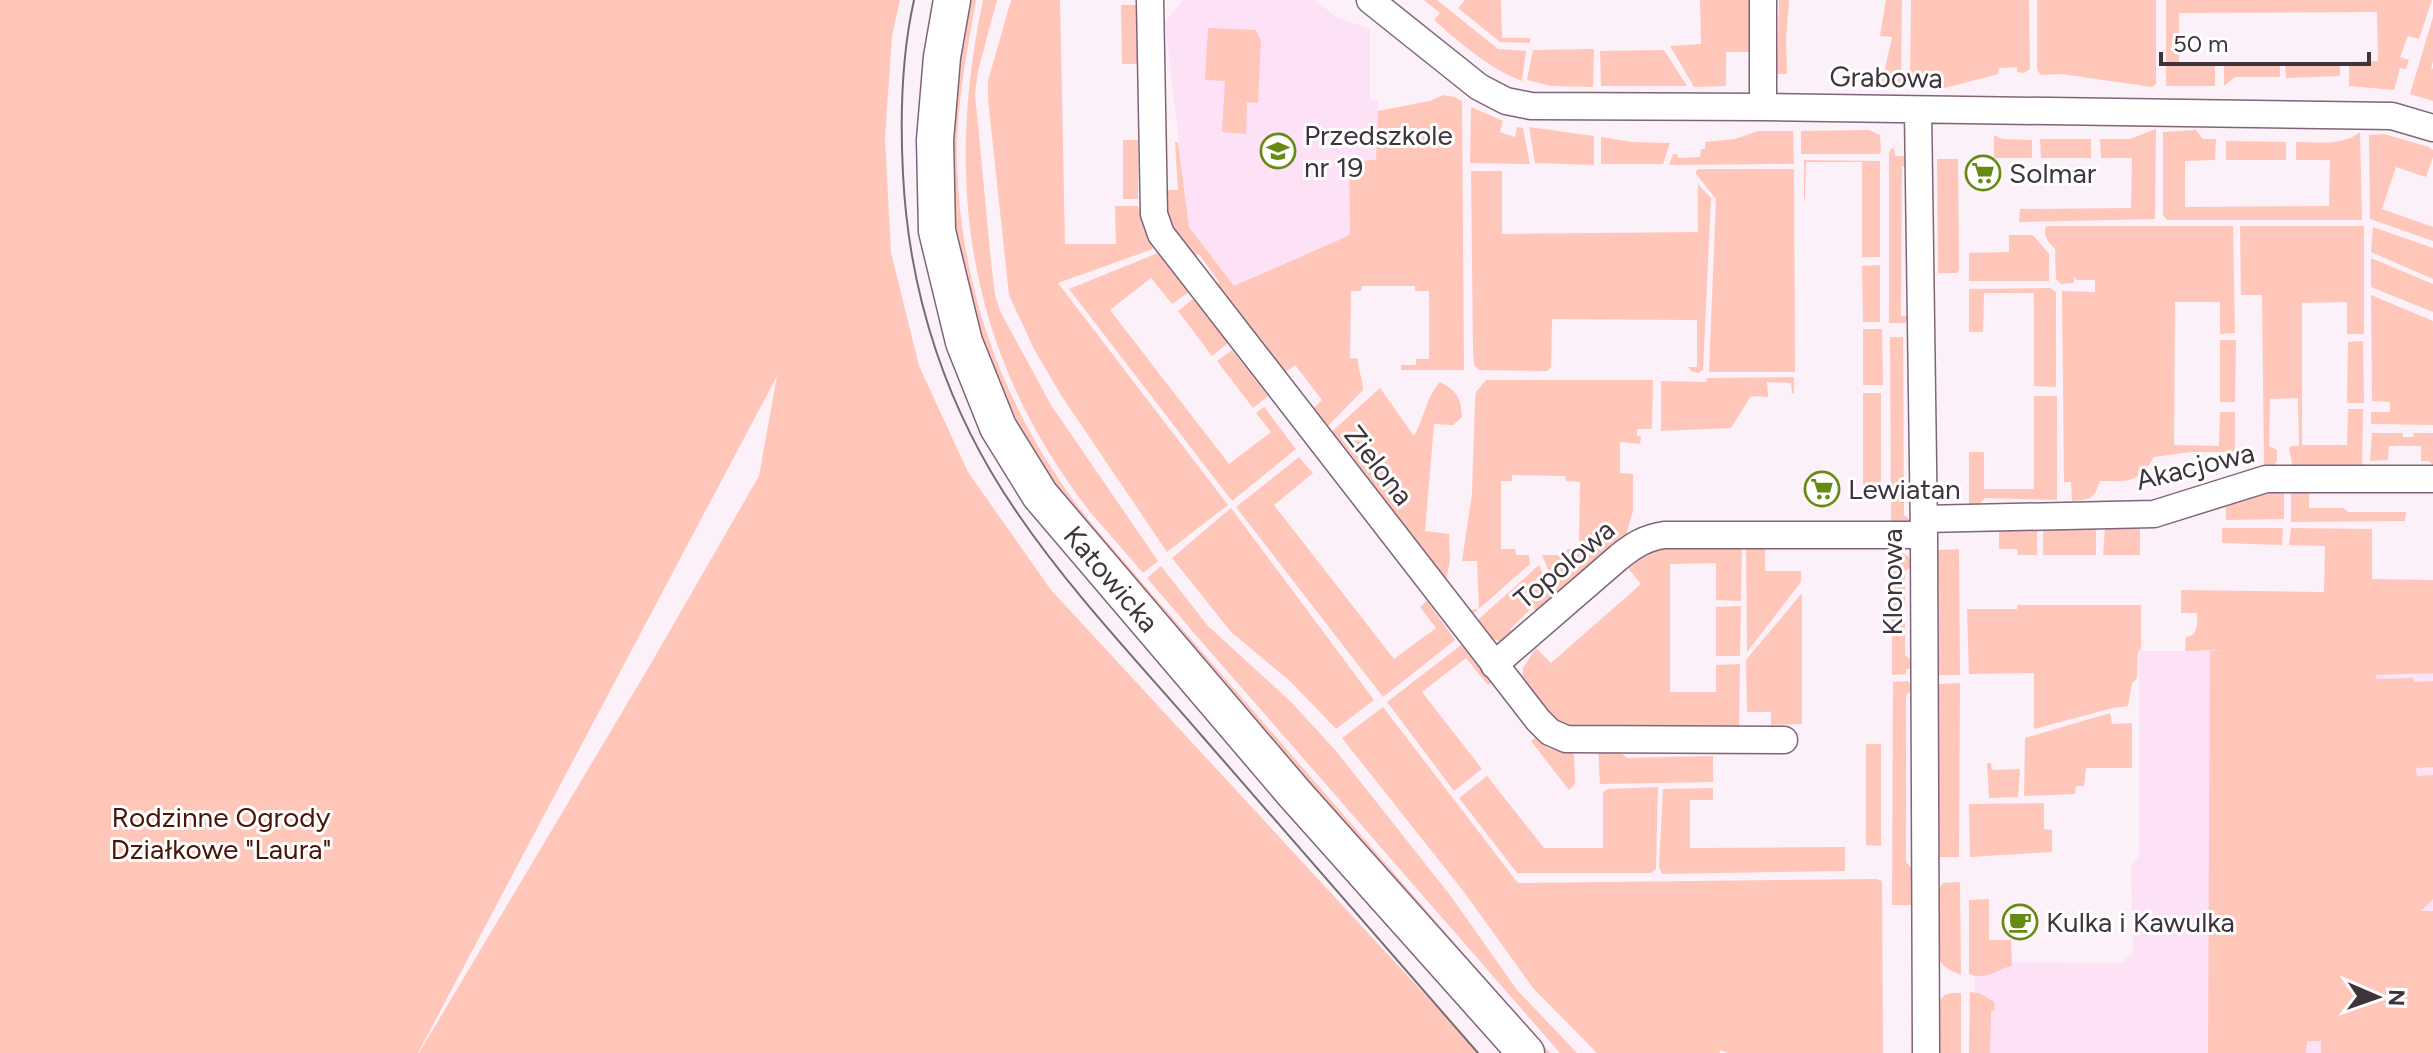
<svg xmlns="http://www.w3.org/2000/svg" width="2433" height="1053" viewBox="0 0 2433 1053" font-family="Figtree,sans-serif">
	<rect width="100%" height="100%" fill="#fcf0f9"/>
	<path fill="#fde1f7" d="M1183,0H1315L1336,17L1370,29V100L1378,101L1376,161H1348L1351,235L1234,286L1189,227L1165,22Z
		M2433,642V1053H1976L1975,962L2122,963L2133,952L2131,867L2139,856V651H2210Z"/>
	<path fill="#ffc7b9" d="M0,0H900L892,36L885,138L891,253L919,366L968,472L1051,590L1479,1053H419L646,672L759,476L777,376L418,1053H0Z
		M969,0H976C968,46 959,92 957,139C955,263 992,382 1062,484C1085,518 1113,548 1139,579L1550,1053H1542L1117,563C1098,539 1078,517 1060,492C991,394 952,276 951,157C951,104 961,52 969,0Z
		M983,0H997L978,71L975,94L991,262L995,295L1000,311L1051,405L1158,561L1143,573C1126,553 1108,533 1091,513C970,358 943,189 983,0Z
		M1011,0H1060L1065,244H1116L1115,206H1138L1153,249L1058,283L1228,505L1167,552L1061,395L1034,349L1009,295L988,99V81Z
		M1424,0H1437L1498,49L1526,51L1522,81C1490,69 1460,43 1434,20L1440,13Z
		M1465,0H1501L1502,38H1530V43L1500,42L1458,8Z
		M1700,0H1751L1750,52H1726V86L1694,87L1670,46L1701,44Z
		M1779,0H1789L1786,41L1787,74H1777Z
		M1886,0H1902L1901,86L1881,87L1892,37L1880,36Z
		M1911,0H2029L2030,69L2024,73L2017,72V67L1999,68L1998,74L1945,88H1910Z
		M2037,0H2156V84L2152,87L2061,74L2041,75L2037,70Z
		M2166,0H2432L2419,39L2408,36L2400,57L2409,60L2406,69L2400,68L2394,90L2349,86V62L2378,61L2377,12L2179,13V62H2215V86H2166Z
		M1121,5H1138V64H1122Z
		M2433,17V61L2431,68L2433,69V101L2410,94Z
		M1208,28L1256,30L1261,41L1258,103L1247,102L1246,134L1222,132L1225,81L1205,80Z
		M1594,49L1593,87L1551,86L1527,80L1533,50Z
		M1664,50L1687,86H1601L1600,51Z
		M2224,62H2280V77H2235L2224,86Z
		M2285,62H2340V76L2286,78Z
		M1443,95L1454,97L1462,101L1464,370H1401V365H1416V359H1429V291H1415V286H1362L1361,291H1351L1350,358L1358,359C1358,371 1363,379 1363,390L1322,432L1313,409L1322,400L1295,365L1279,377L1214,287L1219,282L1199,254L1189,259L1166,226L1161,190H1178L1175,142H1178L1189,227L1234,286L1350,235L1349,161L1376,160L1378,111L1430,101Z
		M1471,107L1503,121L1500,132L1515,137L1517,127L1523,128L1530,164L1470,163Z
		M1529,127L1594,136V165L1535,163Z
		M2156,129L2155,219L2019,222L2020,209L2131,208L2132,158H2101L2100,139H2130Z
		M1869,130L1880,135L1881,151L1879,154H1801V131Z
		M2196,130L2203,139H2216L2215,160L2185,161V207L2329,206L2330,160H2296V142C2317,142 2344,146 2360,132L2362,220H2167L2163,215V132Z
		M1758,131H1793L1794,164L1669,165L1673,154H1677L1678,158L1700,157L1701,149H1705V142L1735,139Z
		M2384,134L2429,147L2433,150V157L2426,177L2396,167L2382,209L2433,227V241L2370,219L2369,135Z
		M1994,135L2002,139L2032,140V158H1994Z
		M1601,137L1633,142L1670,143L1663,164H1601Z
		M2040,139H2091V158H2041Z
		M1123,140H1138V199H1123Z
		M2226,141L2286,142V160H2226Z
		M1894,148L1895,156H1909V166H1902L1901,316H1908L1906,323H1889V152L1891,149Z
		M1937,159H1958L1959,270L1957,273H1938Z
		M1804,160L1880,161V257H1862V162H1806L1805,199H1804Z
		M1699,169H1794L1795,372H1709L1716,199L1696,174V171Z
		M1471,171H1502V234L1698,232V184L1711,198L1703,370L1698,373L1692,372L1688,367H1697V320L1552,319L1551,367L1547,371L1479,370L1474,365L1473,352Z
		M2046,226H2233L2235,333L2220,334V302H2175L2174,445L2219,446L2220,412H2235V452H2191L2154,457C2137,484 2130,481 2100,481C2093,500 2092,499 2072,501L2071,482H2064L2062,291L2095,292V280H2077L2074,277V283L2061,284L2056,279L2055,249C2048,241 2043,237 2046,226Z
		M2240,226H2364V334H2347V302L2302,303V445H2347L2348,409H2363L2362,471L2293,468L2289,448L2292,446H2299L2298,398L2270,399L2269,446L2277,450V460L2274,467L2264,468L2262,295H2241Z
		M2373,227L2433,248V279L2371,252Z
		M2009,235H2033L2049,254V281H1969V253L2009,252Z
		M1158,253L1189,292L1172,304L1151,278L1110,310L1229,464L1271,432L1256,413L1264,407L1296,449L1232,501L1069,289Z
		M2371,258L2433,284V312L2371,287Z
		M1880,265V322H1863L1862,266Z
		M2050,288L2056,292V387L2034,386V293H1984L1983,332H1969V289Z
		M2371,295L2433,321V425L2371,424V412H2390V402L2372,401Z
		M1193,299L1228,343L1212,356L1178,311Z
		M1863,329H1882L1883,385H1863Z
		M1890,337H1903L1904,515L1911,521L1906,530L1891,523Z
		M2220,340H2236L2235,402H2220Z
		M2363,341L2364,403H2347L2348,342Z
		M1232,350L1268,396L1253,408L1217,361Z
		M1794,377V394L1792,393L1791,383L1767,382L1768,397L1751,396L1731,428L1661,431V381L1706,382L1707,378Z
		M1486,380H1653L1652,429H1637V436H1641L1640,444L1620,442V473L1633,474V511L1624,542L1560,599L1542,555H1566L1567,549H1579L1580,482L1566,481L1565,476L1512,475V481H1501V549H1515L1516,555H1529L1530,564L1466,620L1462,611L1479,609L1477,561H1462L1472,494L1475,401L1476,392Z
		M1440,382C1457,391 1461,398 1462,417L1453,425L1434,424L1425,531L1449,534L1450,561L1444,590L1424,558L1427,555L1341,442L1333,448L1327,436L1380,388L1414,436C1424,419 1426,397 1440,382Z
		M1863,393H1881V492H1866L1863,495Z
		M2034,396H2057V500L1985,498L1975,510H1969V452H1984V489H2034Z
		M2372,433H2403V437H2413L2414,433H2433V466L2429,461H2421V446H2389L2388,460L2370,461Z
		M1299,457L1313,473L1274,505L1394,659L1436,628L1420,607L1427,601L1455,640L1383,697L1236,507Z
		M2284,490V519L2226,520V499L2238,495Z
		M2291,491H2309V508H2343L2348,512H2406L2405,521L2291,522Z
		M1231,508L1374,700L1336,729L1291,682L1231,632L1172,558Z
		M2105,528L2140,529V555H2103Z
		M2222,528H2281L2283,529L2282,545L2222,543Z
		M2291,528L2372,529V579L2433,580V673L2375,675L2377,679L2413,678L2414,682L2433,681V767L2416,768L2417,776L2433,775V899L2421,911H2433V1053H2321V1041H2307L2306,1053H2208L2210,651L2228,650L2185,651L2186,637C2199,635 2197,624 2197,613H2181V590L2324,592L2325,546L2289,545Z
		M2096,529V555H2043V530Z
		M1999,530H2037V555H2018L2017,549H1999Z
		M1742,545L1741,601L1716,600V563L1670,564V692H1716V665L1740,664L1739,733L1582,735L1550,723L1522,678L1523,668L1536,648L1551,663L1641,584L1628,568L1651,551L1663,547Z
		M1891,545L1908,556L1913,566L1905,571V606L1891,607Z
		M1746,546H1765V571H1801V582L1747,652Z
		M1959,549L1960,675H1939L1938,550Z
		M1539,565L1554,604L1539,616L1533,607L1510,629L1519,641C1499,644 1487,639 1471,626Z
		M1161,566L1208,626L1291,702L1336,751L1450,895L1517,990L1577,1053H1560L1194,633L1147,578Z
		M1802,593V724L1771,725V712H1747L1746,660Z
		M2018,605H2141V649L2138,652L2137,678L2132,683L2128,706L2113,708L2034,729V673L1969,674L1967,609H2017Z
		M1741,606L1740,656H1716V607Z
		M1905,612V655L1912,661V669H1906V674L1892,675V613Z
		M1461,645L1491,682L1488,685L1466,658L1422,692L1482,769L1454,791L1387,702Z
		M1908,681L1913,690L1906,695V862L1913,870L1914,905H1892L1893,682Z
		M1960,683L1959,857H1939V684Z
		M1383,707L1518,883L1876,879L1882,881L1883,1053H1727L1721,1050L1719,1053H1597L1533,988L1464,892L1342,738Z
		M2110,713L2112,724L2132,723V768H2086L2084,786H2076L2075,794L2024,796L2025,738Z
		M1535,738L1548,748L1574,754L1575,784L1569,790L1531,741Z
		M1866,744H1881V846L1866,845Z
		M1598,747H1614L1627,758L1713,756V782L1600,784Z
		M1987,763H1991L1992,770L2020,769L2018,797L1989,798Z
		M1487,776L1544,848H1603V792L1608,789L1658,787L1656,869L1651,873H1517L1459,798Z
		M1713,788V800H1690V848L1845,847V871L1662,874L1659,867L1663,789Z
		M2044,803V829L2052,830V852L1970,857L1969,804Z
		M1960,882L1961,975C1952,971 1943,968 1939,959V889L1943,883Z
		M1989,899V940H2011L2012,966C1996,969 1988,981 1969,974V900Z
		M1970,992L1979,993L1994,1002L1995,1011H1991L1990,1053H1969Z
		M1952,993H1961V1053H1940V1001L1944,995Z"/>
	<g fill="none" stroke-linecap="round" stroke-linejoin="round">
		<g stroke="#7e6579" stroke-width="29">
			<path id="minor" d="M1150,0L1154,214L1161,234L1538,720L1550,732L1566,739L1784,740
				M1370,0L1479,87L1506,101L1531,106L1763,107L2392,116L2433,128
				M1763,107V0
				M1918,110L1924,535L1926,1053
				M1924,519L2154,514L2266,479H2433
				M1494,665L1619,557C1634,545 1645,538 1664,535H1924"/>
		</g>
		<g stroke="#7e6579" stroke-width="39">
			<g id="secondary">
				<path id="s1" d="M952,0L942,57L935,140L937,231L964,342L998,427L1040,495L1294,793L1526,1053"/>
			</g>
		</g>
		<use href="#minor" stroke="#fff" stroke-width="26"/>
		<use href="#secondary" stroke="#fff" stroke-width="36"/>
		<path stroke="#776b74" stroke-width="2" d="M914,0C901,58 900,116 903,174C909,297 948,413 1018,514C1072,593 1140,664 1202,736C1294,842 1387,947 1478,1053"/>
	</g>
	<defs>
		<g id="school-ring" transform="scale(1.8)"><circle r="9.5" fill="#fff" stroke="#678b12" stroke-width="1.5"/><path d="M0-5L7-2L0 1L-7-2ZM-4 1L0 2.5L4 1V4Q0 6-4 4Z" fill="#678b12"/></g>
		<g id="supermarket-ring" transform="scale(1.8)"><circle r="9.5" fill="#fff" stroke="#678b12" stroke-width="1.5"/><path d="M-6-5.5h2.5l.6 2H6L4.5 2H-2.5L-4.4-4H-6ZM-1.5 3.2a1.3 1.3 0 1 0 .1 0ZM3 3.2a1.3 1.3 0 1 0 .1 0Z" fill="#678b12"/></g>
		<g id="cafe-ring" transform="scale(1.8)"><circle r="9.5" fill="#fff" stroke="#678b12" stroke-width="1.5"/><path d="M-5.5-4.5H6V0H3Q3 3.5 0 3.5H-2.5Q-5.5 3.5-5.5 0ZM3-3.2v2h1.7v-2ZM-6 4.5H4V6H-6Z" fill="#678b12"/></g>
	</defs>
	<g fill-rule="evenodd">
		<use href="#school-ring" x="1278" y="151"/>
		<use href="#supermarket-ring" x="1983" y="173"/>
		<use href="#supermarket-ring" x="1822" y="489"/>
		<use href="#cafe-ring" x="2020" y="922"/>
	</g>
	<g text-anchor="middle" stroke-width="6" stroke-linejoin="round" paint-order="stroke">
		<g font-size="28" fill="#3f343c" stroke="#fff">
			<text transform="translate(1886 77) rotate(1)" y="10">Grabowa</text>
			<text transform="translate(1379 465) rotate(52)" y="10">Zielona</text>
			<text transform="translate(2195 466) rotate(-14)" y="10">Akacjowa</text>
			<text transform="translate(1564 564) rotate(-40)" y="10">Topolowa</text>
			<text dy="10" stroke="none"><textPath href="#s1" startOffset="628">Katowicka</textPath></text>
			<text transform="translate(1892 582) rotate(-90)" y="10">Klonowa</text>
		</g>
		<g font-size="28" fill="#3f343c" stroke="#fff" text-anchor="start">
			<text x="1304" y="145">Przedszkole<tspan x="1304" dy="32">nr 19</tspan></text>
			<text x="2009" y="183">Solmar</text>
			<text x="1848" y="499">Lewiatan</text>
			<text x="2046" y="932">Kulka i Kawulka</text>
		</g>
		<g font-size="28" fill="#4b1407" stroke="#fff">
			<text x="221" y="827">Rodzinne Ogrody<tspan x="221" dy="32">Działkowe "Laura"</tspan></text>
		</g>
	</g>
	<g transform="translate(2377 997) rotate(92)" stroke="#ffffff" stroke-width="6" paint-order="stroke">
	<path d="M0-6L14 30L0 20L-14 30Z" fill="#3f343c"/>
	<text y="-12" font-size="22" font-weight="bold" text-anchor="middle" fill="#3f343c">N</text>
	</g>
	<path d="M2161 52v12h208v-12" fill="none" stroke="#3f343c" stroke-width="4"/>
	<text x="2173" y="52" font-size="24" fill="#3f343c" stroke="#ffffff" stroke-width="6" paint-order="stroke">50 m</text>
</svg>
